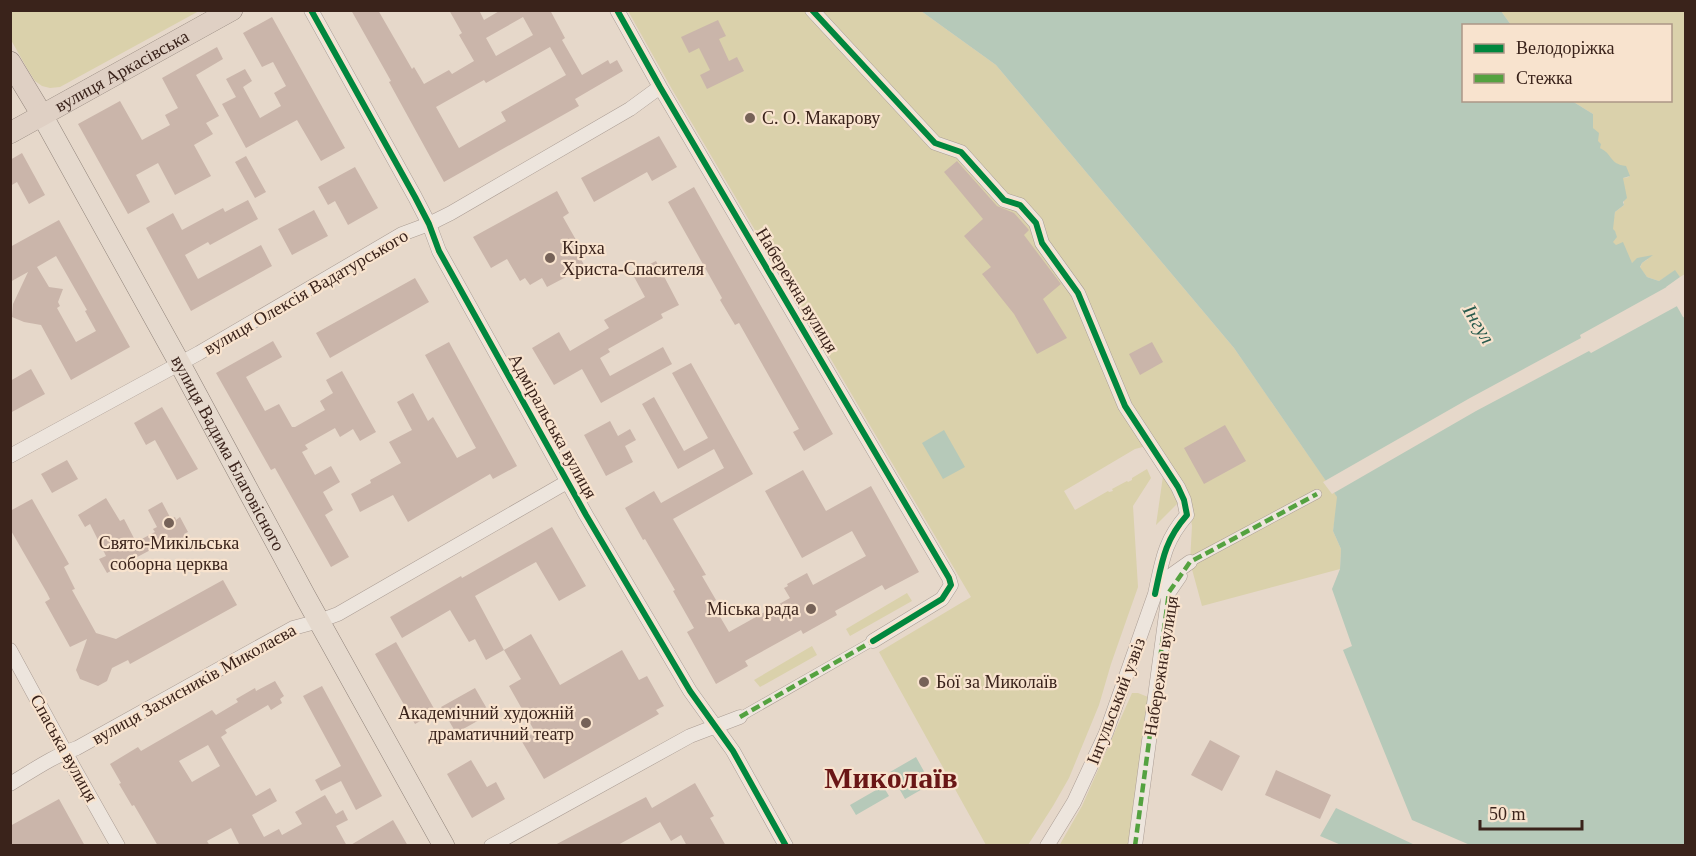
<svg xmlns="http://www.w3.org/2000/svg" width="1696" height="856" viewBox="0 0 1696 856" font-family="Georgia,serif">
	<rect width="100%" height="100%" fill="#e6d8ca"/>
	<path fill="#dad1ab" d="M10,11L11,10L199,11L60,87L50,88L42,86L35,81L28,70L11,40Z
		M628,11H921L996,65L1234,348L1338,498L1333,531L1341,549L1340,569L1202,606L1190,562L1192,526L1187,495L1154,444L1135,449L1064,491L1075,510L1108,491L1109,492L1113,491L1112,489L1127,481L1128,482L1132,480V478L1147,469L1151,478L1133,506L1138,587L1111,664L1099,705L1069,778L1053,806L1028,845H986L879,652L971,597L673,91Z
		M1501,11H1685V274L1680,277L1675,271L1659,281L1647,277L1640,268L1642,263L1648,259L1632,263L1612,242L1616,234L1612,229L1615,212L1624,205L1623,178L1629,177C1624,167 1623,168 1615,163C1608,159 1607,152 1600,148L1593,128V114L1572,101L1670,100V26L1511,25Z
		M1163,476L1179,502L1156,525Z
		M907,593L912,601L850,636L846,629Z
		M812,646L817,655L760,687L754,680Z
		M1132,693H1138L1148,697L1139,774L1128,845L1059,846L1082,806Z"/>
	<path fill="#b6c9b9" d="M921,11H1501L1511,25L1464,26V100L1572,101L1593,114V128L1599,133L1598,141L1601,144L1600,148C1613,154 1609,164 1626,166L1630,176L1623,178L1627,198L1623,202L1624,205L1615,212L1613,229L1615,231L1617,237L1613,242L1616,245L1623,242L1632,263L1637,258L1653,255L1642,263L1640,267L1647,277L1659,281L1675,270L1680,277L1666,287L1683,317L1686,318L1685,845H1470L1412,820L1343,650L1352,646L1332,589L1340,569L1341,549L1333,531L1337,497L1234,348L996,65Z
		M944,430L965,467L943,479L922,443Z
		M916,757L931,784L905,799L890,772Z
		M883,786L889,796L856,815L850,805Z
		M1336,808L1415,845H1341L1320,836Z"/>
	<path fill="#e6d8ca" d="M1683,278L1669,288L1679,305L1591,353L1589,351L1476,411L1332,494L1323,482L1470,398L1581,338L1580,335Z"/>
	<path fill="#cab5aa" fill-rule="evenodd" d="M351,10H378L412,69L414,67L424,84L449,70L452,74L474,61L459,35L462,33L449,10H479L484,20L501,10H550L565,38L562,40L582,75L608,60L610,64L617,60L623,71L575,99L579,106L444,182L389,82L391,81ZM523,17L533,35L496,56L486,38ZM550,47L566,75L501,112L506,121L459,148L436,107L484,80L486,83Z
		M272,17L345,148L321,161L297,120L246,148L222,104L236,97L226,79L245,69L252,81L243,87L260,118L281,106L274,93L286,86L273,62L262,67L243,33Z
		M718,20L726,36L719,39L729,61L737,57L744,71L707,89L700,75L710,70L699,48L689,53L681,37Z
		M217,47L223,59L196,75L219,116L206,123L213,134L194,145L211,176L175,195L158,163L136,175L150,202L128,214L78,124L120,101L142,140L170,125L165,115L178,108L162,78Z
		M659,136L677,167L652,181L647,172L594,202L581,178Z
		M22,153L45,195L29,204L17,182L10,186V160Z
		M246,156L266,192L255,198L235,162Z
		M957,161L997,206L1014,213L1029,230L1024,235L1061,284L1043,299L1067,338L1037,354L1014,314L982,274L991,267L964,236L983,219L944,172Z
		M355,167L378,208L348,225L335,201L328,205L318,187Z
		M694,187L833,434L804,451L793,432L799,429L739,323L735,325L720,300L722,298L668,202Z
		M557,191L569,213L563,217L584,254L580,257L585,267L547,287L542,278L530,285L525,278L520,281L507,259L491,268L473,237Z
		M248,200L258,219L210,245L208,242L185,255L198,279L261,245L272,266L191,311L146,228L173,213L182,230L223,208L225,212Z
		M314,210L328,236L292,255L278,229Z
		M59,220L130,347L71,380L41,325L24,322L12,317L13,304L28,272L10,282V247ZM56,256L87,310L85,311L96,331L76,342L57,308L60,306L58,302L63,289L49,287L37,267Z
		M656,261L679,305L661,314L663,318L608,349L610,352L600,358L610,376L663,347L672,364L601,403L582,369L554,385L532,348L559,332L570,351L609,328L604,320L645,297L632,273Z
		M415,278L429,302L330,358L316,333Z
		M273,341L282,357L246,377L265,411L279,404L292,427H295L325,410L320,401L333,393L326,380L342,371L376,432L360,441L353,429L340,437L335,428L305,445L308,449L302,452L315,475L331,466L340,482L323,492L333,510L325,515L349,557L331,567L275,468L271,470L216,373Z
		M449,342L517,466L493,479L490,474L408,522L393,495L360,512L351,494L371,483L370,480L401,463L389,442L412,430L397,402L413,393L428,421L433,417L457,458L476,448L425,355Z
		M1152,342L1163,362L1140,375L1129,354Z
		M691,363L753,474L673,519L706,575L702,576L716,600L712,603L729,632L790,598L784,588L788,586L787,584L807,573L813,585L866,556L852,531L802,558L765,491L803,470L826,511L871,486L919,572L885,590L882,585L835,611L837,615L803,634L801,630L745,661L748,666L716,684L687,632L694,628L673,591L675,590L645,539L643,540L625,508L654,491L661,503L724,468L714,449L678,469L642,404L654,397L684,451L708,438L672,373Z
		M31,369L45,394L10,413V381Z
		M162,407L198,469L177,480L155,440L146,445L134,423Z
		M610,421L618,436L630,429L636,440L625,446L633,462L606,476L584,435Z
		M1225,425L1246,461L1204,484L1184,448Z
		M67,460L78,479L52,493L41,474Z
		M106,498L120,521L124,519L136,542L155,532L153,529L157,527L148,510L162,502L171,519L175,517L176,520L180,517L188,532L184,534L186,537L183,539L178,548L168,547L165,549L163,546L159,548L158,546L107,573L99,559L106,556L90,524L85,527L78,515Z
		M32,499L69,564L64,567L75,589L72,590L96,633L116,639L223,580L237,605L130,664L128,660L112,668L107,681L98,686L80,679L76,670L87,639L70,647L45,602L50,599L47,593L10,529V511Z
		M552,527L586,586L559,601L536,562L475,596L504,650L486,660L475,639L469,642L450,610L402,638L390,617L461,576L462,578Z
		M531,634L560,685L622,650L639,680L647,676L664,706L656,710L659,714L544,779L521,740L535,732L509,686L521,679L504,650Z
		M396,642L436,712L415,724L375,654Z
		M275,681L284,696L280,699L282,703L271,710L268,705L225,730L227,733L221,737L256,796L270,788L277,801L252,815L264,837L279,829L282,835L302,824L295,812L325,795L336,814L343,810L348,820L336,826L347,846H240L231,828L207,841L210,846H158L134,805L132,806L119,784L121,783L110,764L138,747L141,751L212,710L216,715L238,702L236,699L255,688L256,691ZM208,745L220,766L192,782L179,761Z
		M322,686L382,796L356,810L341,781L321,791L315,780L341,766L303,696Z
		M475,688L490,714L456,733L441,707Z
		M1210,740L1240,756L1222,791L1191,775Z
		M471,760L487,787L496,782L505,799L472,818L447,774Z
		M1276,770L1331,795L1320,819L1265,795Z
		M695,783L714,816L710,818L726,846H687L681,835L671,841L660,822L616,846H553L646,797L652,808Z
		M59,799L85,846H10V826Z
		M393,820L408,846H349Z"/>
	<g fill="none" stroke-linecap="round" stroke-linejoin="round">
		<g stroke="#ab9d94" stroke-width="10">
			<path id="pedestrian" d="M1190,562L1317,494
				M740,717L873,641"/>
		</g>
		<g stroke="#ab9d94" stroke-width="15">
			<path id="minor" d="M311,10L415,197L429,224L439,251L586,515L690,691L733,751L786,846
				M617,10L660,87L949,578L951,585L942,599L873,641
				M812,10L935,143L961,152L1004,200L1020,205L1036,223L1042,243L1078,293L1125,406L1178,487L1184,500L1187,515C1164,541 1162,562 1155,594
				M10,456L199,353L402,234L429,224L451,213L630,109L660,87
				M10,650L74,768L118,846
				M10,784C32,771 53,756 77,748L293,628L319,621L338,614L567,482
				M491,846L690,736L740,717
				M1047,846L1074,802L1106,733L1155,594L1173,574L1190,562
				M1135,846L1169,592L1180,576"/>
		</g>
		<g stroke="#90837a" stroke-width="22">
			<g id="primary">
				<path id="s1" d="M42,115L180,364L305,596L444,846"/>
			</g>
		</g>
		<g stroke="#90837a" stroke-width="22">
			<g id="trunk">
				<path d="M10,62L42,115"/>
				<path id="s2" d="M10,133L232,10"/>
			</g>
		</g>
		<use href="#pedestrian" stroke="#ede5dd" stroke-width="9"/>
		<use href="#minor" stroke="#ede5dd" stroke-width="14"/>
		<use href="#primary" stroke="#e5d9cd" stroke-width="21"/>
		<use href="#trunk" stroke="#dfd0c4" stroke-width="21"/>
		<path stroke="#54a240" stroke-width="4.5" stroke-dasharray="9 4.5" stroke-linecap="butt" d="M740,717L873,641
			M1135,846L1169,592L1190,562L1317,494"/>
		<g stroke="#f8e3ce" stroke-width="10">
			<path id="cycleway" d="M311,10L415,197L429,224L439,251L586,515L690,691L733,751L786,846
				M617,10L660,87L949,578L951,585L942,599L873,641
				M812,10L935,143L961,152L1004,200L1020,205L1036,223L1042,243L1078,293L1125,406L1178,487L1184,500L1187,515C1164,541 1162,562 1155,594"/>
		</g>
		<use href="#cycleway" stroke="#00873e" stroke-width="6"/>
	</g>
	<g fill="#766258" stroke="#f8e3ce" stroke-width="2">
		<circle cx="750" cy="118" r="6"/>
		<circle cx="550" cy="258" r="6"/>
		<circle cx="169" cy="523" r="6"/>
		<circle cx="811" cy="609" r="6"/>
		<circle cx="924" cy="682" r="6"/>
		<circle cx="586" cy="723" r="6"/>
	</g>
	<g text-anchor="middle" stroke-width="4.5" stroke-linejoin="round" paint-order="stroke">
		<g font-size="18" fill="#3a231b" stroke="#f8e3ce">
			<text dy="6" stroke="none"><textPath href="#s2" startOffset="128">вулиця Аркасівська</textPath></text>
			<text transform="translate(797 290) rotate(59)" y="6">Набережна вулиця</text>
			<text transform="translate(306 292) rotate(-30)" y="6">вулиця Олексія Вадатурського</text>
			<text transform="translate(553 426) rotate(61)" y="6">Адміральська вулиця</text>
			<text dy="6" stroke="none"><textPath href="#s1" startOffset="386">вулиця Вадима Благовісного</textPath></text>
			<text transform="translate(1161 666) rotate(-81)" y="6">Набережна вулиця</text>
			<text transform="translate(194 684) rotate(-29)" y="6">вулиця Захисників Миколаєва</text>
			<text transform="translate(1116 701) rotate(-69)" y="6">Інгульський узвіз</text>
			<text transform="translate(64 748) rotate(61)" y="6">Спаська вулиця</text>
		</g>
		<g font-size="18" fill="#3a231b" stroke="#f8e3ce" text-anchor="start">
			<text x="762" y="124">С. О. Макарову</text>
			<text x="562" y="254">Кірха<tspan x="562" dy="21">Христа-Спасителя</tspan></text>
			<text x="169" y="549" text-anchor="middle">Свято-Микільська<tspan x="169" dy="21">соборна церква</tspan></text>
			<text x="799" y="615" text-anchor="end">Міська рада</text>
			<text x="936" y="688">Бої за Миколаїв</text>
			<text x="574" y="719" text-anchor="end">Академічний художній<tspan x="574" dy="21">драматичний театр</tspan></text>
		</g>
		<g font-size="20" font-style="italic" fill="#295b4d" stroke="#f8e3ce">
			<text transform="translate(1479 324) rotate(59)" y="7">Інгул</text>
		</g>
		<g font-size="30" font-weight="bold" fill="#6a1616" stroke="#f8e3ce">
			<text x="891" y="788">Миколаїв</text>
		</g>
	</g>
	<rect width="1696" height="856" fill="none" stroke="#3a231b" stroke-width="24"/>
	<rect x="1462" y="24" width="210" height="78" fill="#f8e3ce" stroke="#ac9686" stroke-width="1.5"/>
	<rect x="1474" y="44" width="30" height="9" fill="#00873e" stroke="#ac9686" stroke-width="1.5"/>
	<text x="1516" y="54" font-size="18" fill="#3a231b">Велодоріжка</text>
	<rect x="1474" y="74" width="30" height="9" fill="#54a240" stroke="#ac9686" stroke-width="1.5"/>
	<text x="1516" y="84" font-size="18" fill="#3a231b">Стежка</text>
	<path d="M1480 820v9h102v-9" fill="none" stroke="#3a231b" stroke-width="3"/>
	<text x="1489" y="820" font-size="18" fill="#3a231b" stroke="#f8e3ce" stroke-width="4.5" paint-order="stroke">50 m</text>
</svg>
